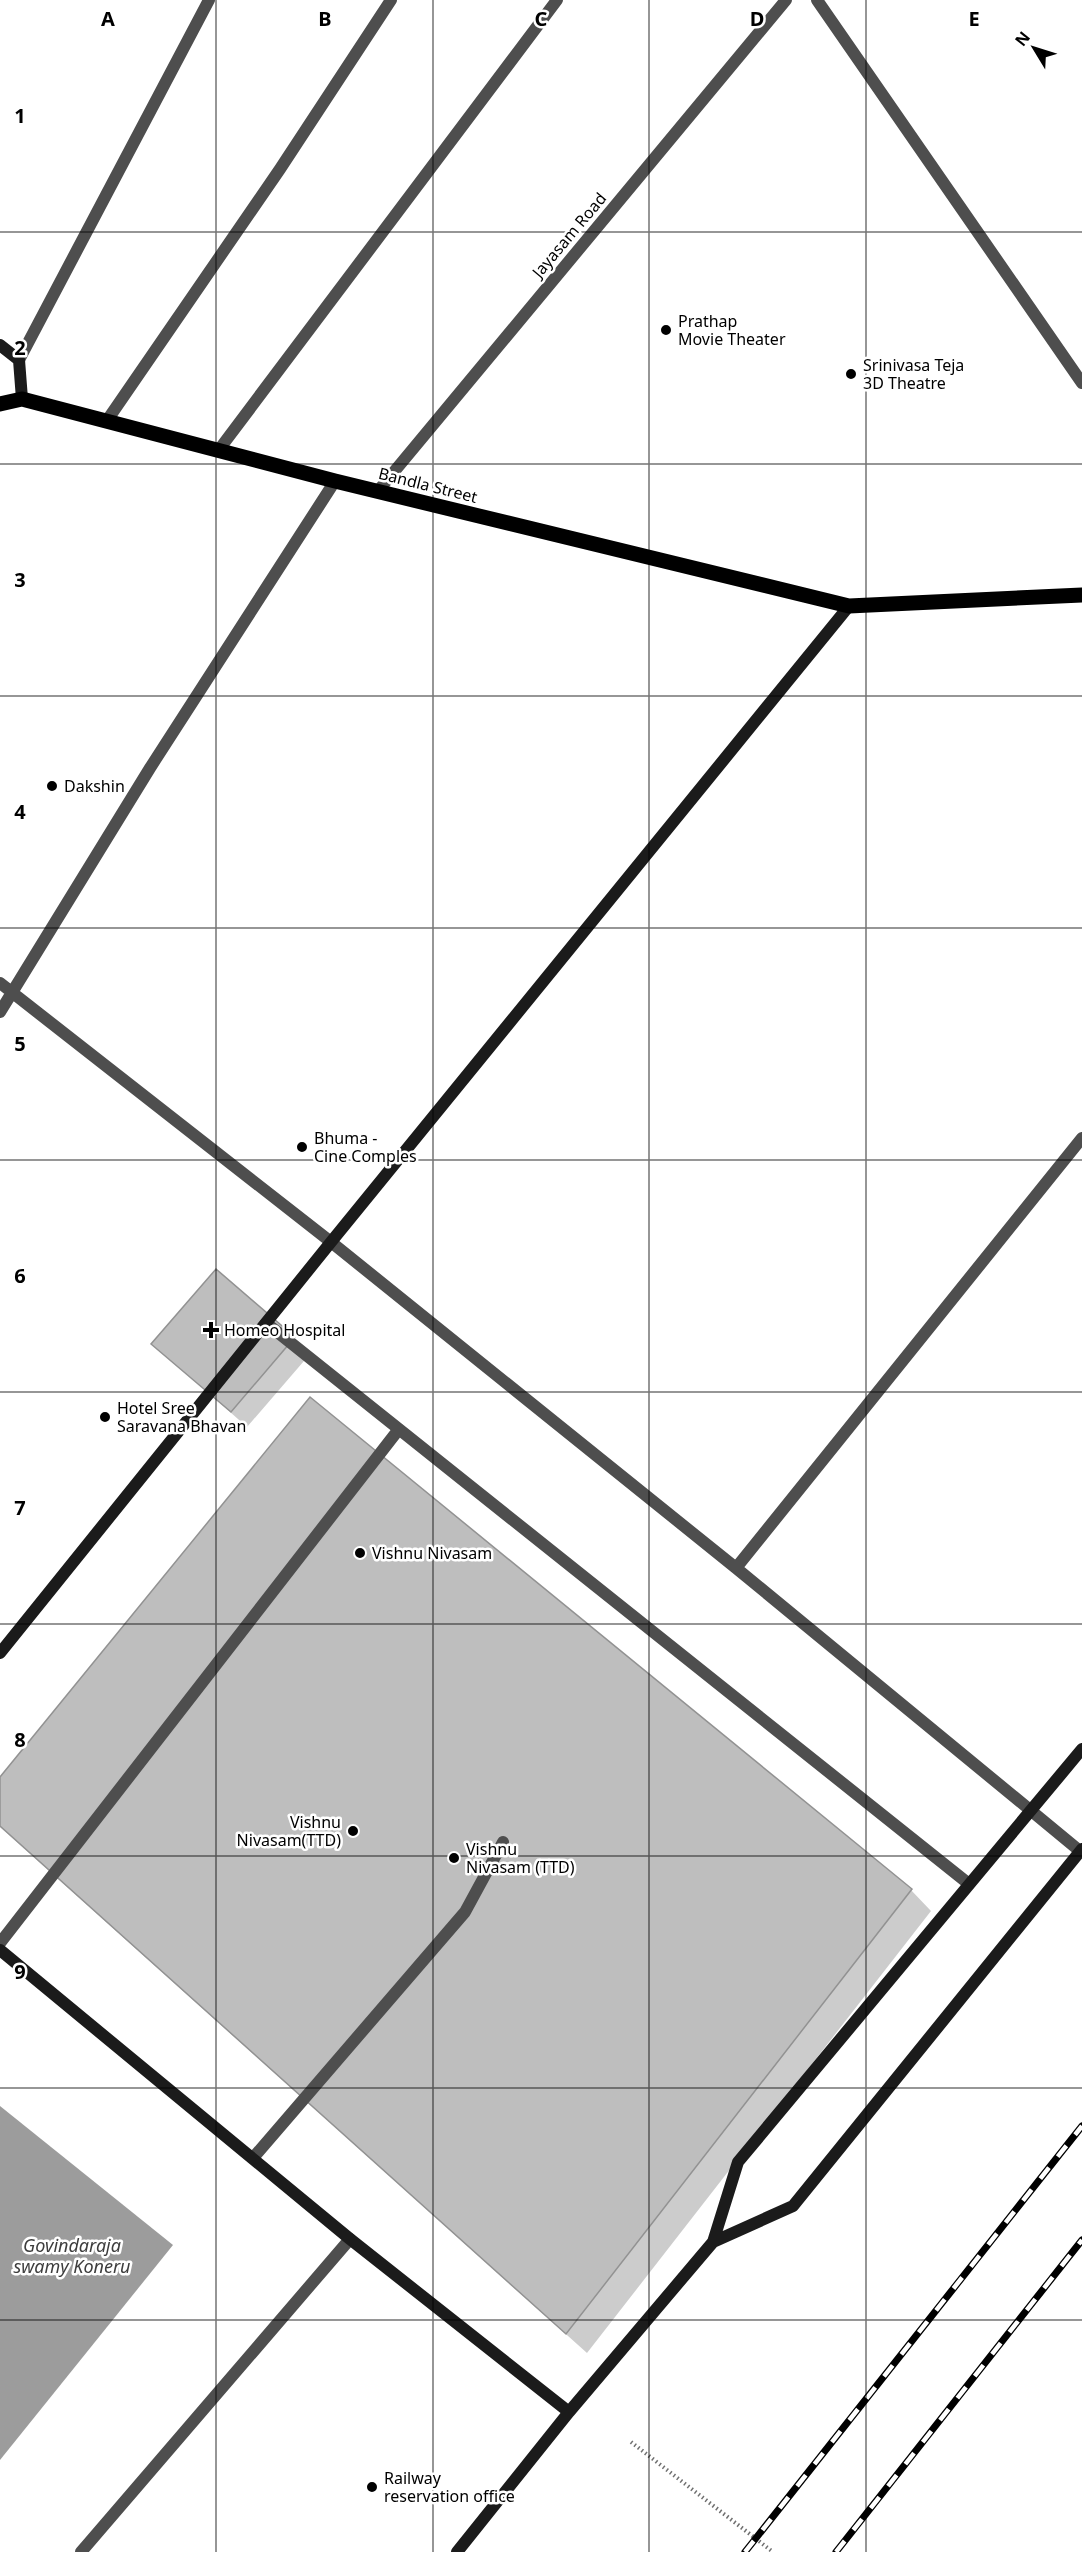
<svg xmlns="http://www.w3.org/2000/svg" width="1082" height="2552" viewBox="0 0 1082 2552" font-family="'Noto Sans',sans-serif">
	<rect width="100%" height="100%" fill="#fff"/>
	<path fill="#9c9c9c" d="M0,2106L173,2245L0,2460Z"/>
	<path fill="#0003" d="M216,1271L310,1354L247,1427L153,1344Z
		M0,1779L911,1890L931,1911L587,2353L0,1827Z"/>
	<path fill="#bebebe" stroke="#929292" stroke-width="1.5" d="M216,1269L295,1337L231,1412L151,1344Z
		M310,1397L912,1889L566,2334L0,1826V1777Z"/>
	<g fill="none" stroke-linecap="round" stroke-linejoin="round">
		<path stroke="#707070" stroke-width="4" stroke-dasharray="1.5 3" stroke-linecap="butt" d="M631,2442L773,2552"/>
		<path stroke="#4e4e4e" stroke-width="12" d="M817,0L1082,383
			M266,1323L969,1884
			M0,1943L399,1429"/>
		<path stroke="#4e4e4e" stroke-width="12" d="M19,360L209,0
			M106,422L280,169L391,0
			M218,451L557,0
			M378,491L786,0
			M0,983L331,1242L736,1568L1080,1851
			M0,1012L150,768L335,481
			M736,1568L1082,1138
			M253,2158L465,1912L503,1842
			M81,2552L350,2239"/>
		<path stroke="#1b1b1b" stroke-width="12" d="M0,345L19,360L22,399
			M0,1653L331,1242L849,606
			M0,1950L350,2239L569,2412
			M713,2242L793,2206L1082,1849
			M457,2552L569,2412L713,2242L738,2162L1082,1749"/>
		<path stroke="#000" stroke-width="15" d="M0,404L22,399L335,481L849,606L1082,595"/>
		<g stroke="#000" stroke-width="7">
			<path id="rail" d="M745,2552L1082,2126
				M836,2552L1082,2240"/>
		</g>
		<use href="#rail" stroke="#fff" stroke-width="4.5" stroke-dasharray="14" stroke-linecap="butt"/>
	</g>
	<path fill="none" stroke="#000" stroke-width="1.5" stroke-opacity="0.55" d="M216,0V2552M433,0V2552M649,0V2552M866,0V2552M0,232H1082M0,464H1082M0,696H1082M0,928H1082M0,1160H1082M0,1392H1082M0,1624H1082M0,1856H1082M0,2088H1082M0,2320H1082"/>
	<g fill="#000" stroke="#fff" stroke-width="2">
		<circle cx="666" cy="330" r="6"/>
		<circle cx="851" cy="374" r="6"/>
		<circle cx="52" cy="786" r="6"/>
		<circle cx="302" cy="1147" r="6"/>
		<path d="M208 1321h6v6h6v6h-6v6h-6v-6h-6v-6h6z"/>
		<circle cx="105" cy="1417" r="6"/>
		<circle cx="360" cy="1553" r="6"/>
		<circle cx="353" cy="1831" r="6"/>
		<circle cx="454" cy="1858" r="6"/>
		<circle cx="372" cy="2487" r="6"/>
	</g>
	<g text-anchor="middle" stroke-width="5" stroke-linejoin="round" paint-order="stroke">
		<g font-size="16" fill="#000" stroke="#fff">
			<text transform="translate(569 235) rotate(-50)" y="6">Jayasam Road</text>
			<text transform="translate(428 485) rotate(14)" y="6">Bandla Street</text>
		</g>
		<g font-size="16" fill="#000" stroke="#fff" text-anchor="start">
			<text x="678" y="327">Prathap<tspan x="678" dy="18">Movie Theater</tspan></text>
			<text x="863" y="371">Srinivasa Teja<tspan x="863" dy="18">3D Theatre</tspan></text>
			<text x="64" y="792">Dakshin</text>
			<text x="314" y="1144">Bhuma -<tspan x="314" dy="18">Cine Comples</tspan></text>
			<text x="224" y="1336">Homeo Hospital</text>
			<text x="117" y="1414">Hotel Sree<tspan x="117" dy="18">Saravana Bhavan</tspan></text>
			<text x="372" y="1559">Vishnu Nivasam</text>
			<text x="341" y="1828" text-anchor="end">Vishnu<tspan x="341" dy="18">Nivasam(TTD)</tspan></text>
			<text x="466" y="1855">Vishnu<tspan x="466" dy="18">Nivasam (TTD)</tspan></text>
			<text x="384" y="2484">Railway<tspan x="384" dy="18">reservation office</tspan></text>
		</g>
		<g font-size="18" font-style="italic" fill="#3d3d3d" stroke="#fff">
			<text x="72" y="2252">Govindaraja<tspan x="72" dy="21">swamy Koneru</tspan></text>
		</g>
	</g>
	<g font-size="20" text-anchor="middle" font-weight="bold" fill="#000" stroke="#fff" stroke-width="5" stroke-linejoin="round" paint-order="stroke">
		<text x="108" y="26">A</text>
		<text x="325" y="26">B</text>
		<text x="541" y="26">C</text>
		<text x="757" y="26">D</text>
		<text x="974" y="26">E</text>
		<text x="20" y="123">1</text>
		<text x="20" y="355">2</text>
		<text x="20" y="587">3</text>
		<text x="20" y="819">4</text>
		<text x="20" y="1051">5</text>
		<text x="20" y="1283">6</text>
		<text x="20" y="1515">7</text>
		<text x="20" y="1747">8</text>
		<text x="20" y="1979">9</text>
	</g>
	<g transform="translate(1034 48) rotate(308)" stroke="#ffffff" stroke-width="4.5" paint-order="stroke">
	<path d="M0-4.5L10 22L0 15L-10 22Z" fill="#000000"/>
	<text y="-9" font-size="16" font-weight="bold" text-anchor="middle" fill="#000000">N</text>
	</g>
</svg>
